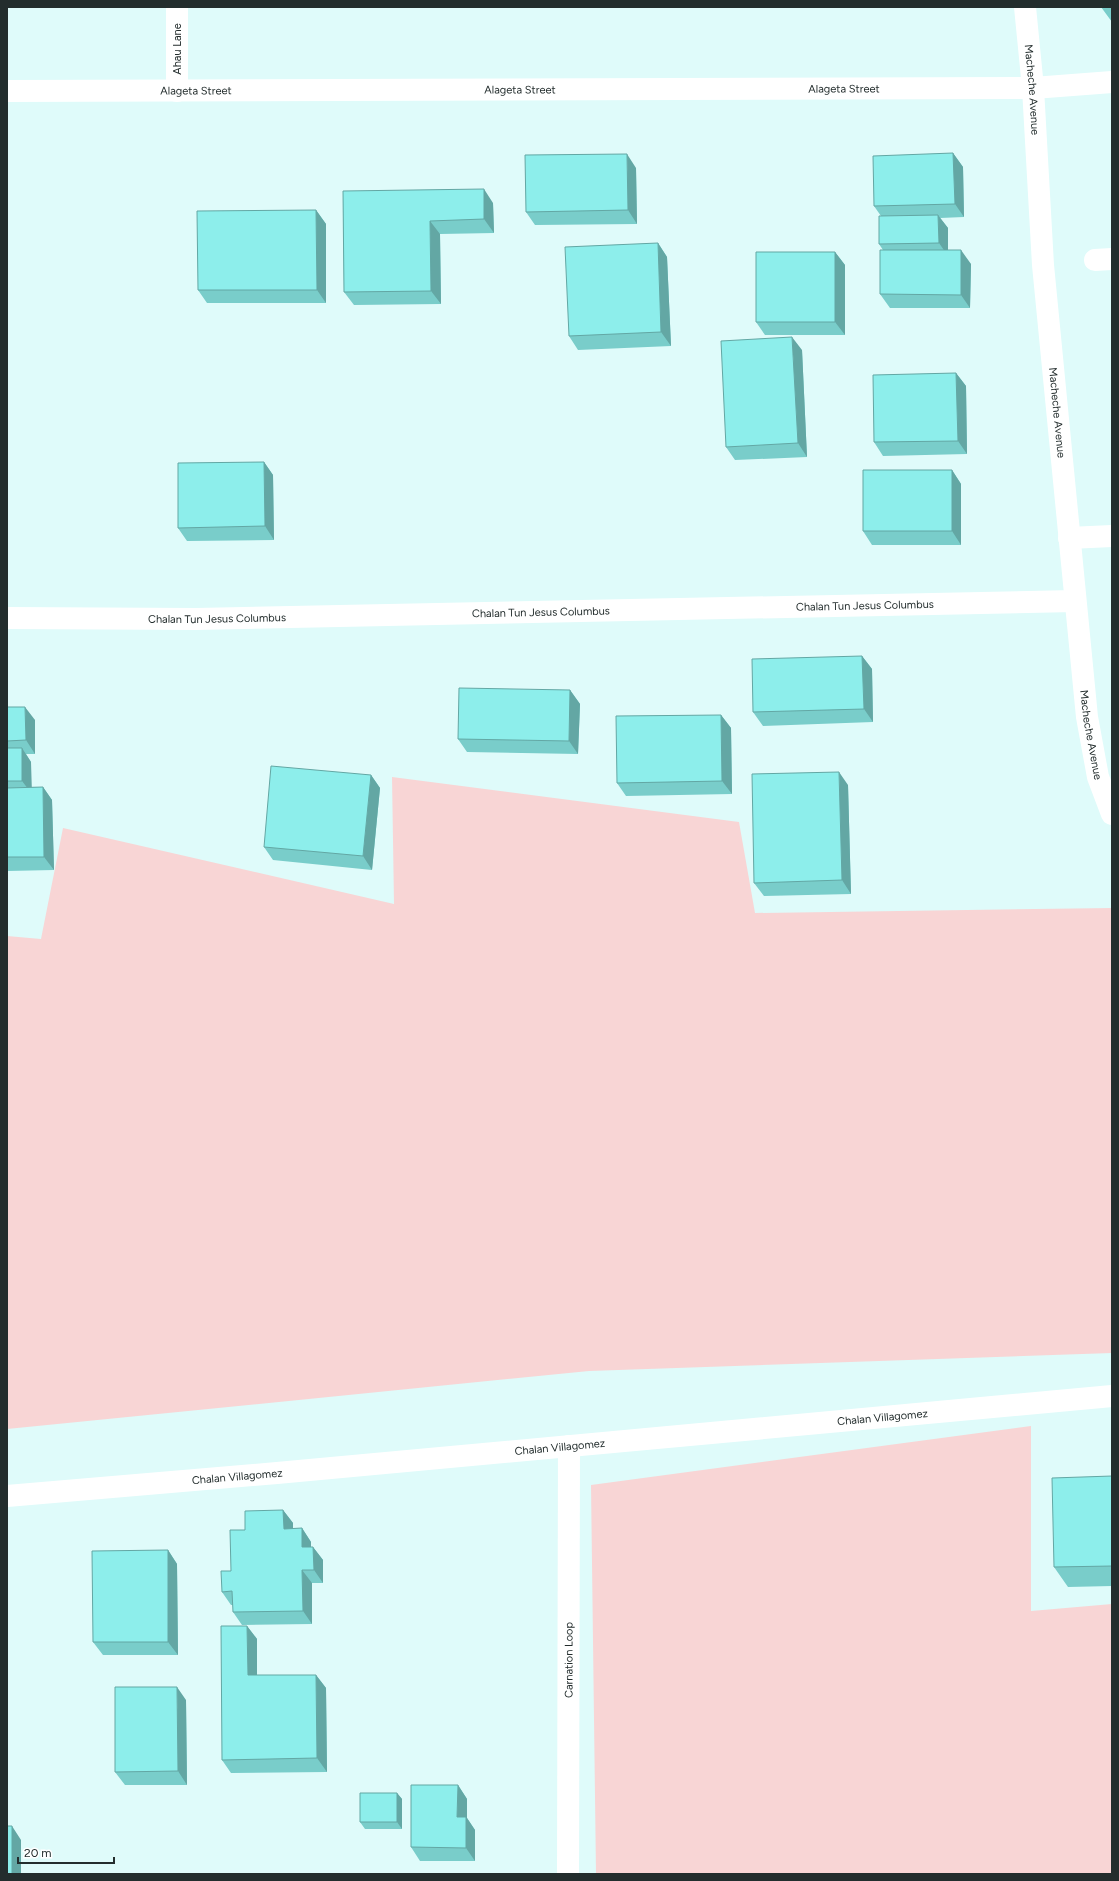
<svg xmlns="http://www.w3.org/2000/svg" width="1119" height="1881" viewBox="0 0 1119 1881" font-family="Figtree,sans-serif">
	<rect width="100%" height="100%" fill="#dffbfa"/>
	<path fill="#f8d5d5" d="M392,777L739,822L755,913L1112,908V1353L589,1371L7,1429V936L41,939L63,828L394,904Z
		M1031,1426V1611L1112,1604V1874H596L591,1485Z"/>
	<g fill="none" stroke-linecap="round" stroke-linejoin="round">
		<g stroke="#fff" stroke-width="22">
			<path d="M1033,88L1112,82"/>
			<path d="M177,91V7"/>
			<path d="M1095,260L1112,259"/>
			<path d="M1069,538L1112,536"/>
			<path id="s1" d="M7,618L196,619L1075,601"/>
			<path id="s2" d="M7,1496L277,1473L1112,1396"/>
			<path id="s3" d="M568,1874L569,1446"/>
		</g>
		<g stroke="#fff" stroke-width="22">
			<path id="s4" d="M1025,7L1033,88L1043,265L1087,717L1098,777L1112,814"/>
			<path id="s5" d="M7,91L1033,88"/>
		</g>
	</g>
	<path fill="#79cdca" d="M1101,7H1112V22Z
		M953,153L963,167L964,217L940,218L948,228V250L971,264L970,308H890L880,294L883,250L879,244L881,216L874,206Z
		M636,168L637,224L535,225L526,212Z
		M343,191L493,203L494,233L440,234L441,304L354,305L344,292Z
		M316,210L326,224V303H207L198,290Z
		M658,243L667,257L671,346L578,350L569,336Z
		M835,252L845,265V335H765L756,322Z
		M802,350L807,457L735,460L726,447Z
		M956,373L966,386L967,454L883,456L874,442Z
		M264,462L273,475L274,540L187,541L178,528Z
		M952,470L961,484V545H872L863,531Z
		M862,656L872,669L873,722L763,726L753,712Z
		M570,690L580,704L578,754L467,752L458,739Z
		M7,707L35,720V754H26L31,762V787H43L52,800L54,870L7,871Z
		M721,715L731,728L732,794L626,796L617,783Z
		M371,775L380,788L372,870L273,860L264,847Z
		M848,785L851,894L764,896L754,883Z
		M1112,1476V1586L1068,1587L1054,1567Z
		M283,1510L293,1523V1529L302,1528L311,1542V1547H313L323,1560V1583H312V1624L242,1625L233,1612V1605H231L222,1592L231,1571L245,1530Z
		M168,1550L177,1564L178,1655H103L93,1642Z
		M247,1626L257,1639V1675H316L326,1688L327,1772L231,1773L222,1760Z
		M186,1700L187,1785H125L115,1772Z
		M458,1785L467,1799V1818L475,1830V1861H420L411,1847Z
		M397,1793L402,1799V1829H365L360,1822Z"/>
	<path fill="#63a7a4" d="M953,153L963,167L964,217L955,204Z
		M627,154L636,168L637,224L628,210Z
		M484,189L493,203L494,233L484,219Z
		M316,210L326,224V303L317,290Z
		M938,215L948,228V256L939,243Z
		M430,221L440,234L441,304L431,291Z
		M658,243L667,257L671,346L661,332Z
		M961,250L971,264L970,308L961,295Z
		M835,252L845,265V335L835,322Z
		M792,337L802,350L807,457L798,443Z
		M956,373L966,386L967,454L958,441Z
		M264,462L273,475L274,540L265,526Z
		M952,470L961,484V545L952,531Z
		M862,656L872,669L873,722L864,709Z
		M570,690L580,704L578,754L569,741Z
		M25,707L35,720V754L26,740Z
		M721,715L731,728L732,794L722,781Z
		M22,748L31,762L32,794L22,781Z
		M839,772L848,785L851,894L842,880Z
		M371,775L380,788L372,870L363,856Z
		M43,787L52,800L54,870L44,857Z
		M283,1510L293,1523V1542L284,1529Z
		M302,1528L311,1542V1561L302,1547Z
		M313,1547L323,1560V1583L314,1570Z
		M168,1550L177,1564L178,1655L168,1642Z
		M302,1570L312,1583V1624L303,1611Z
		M247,1626L257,1639V1689L248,1675Z
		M316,1675L326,1688L327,1772L317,1758Z
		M177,1687L186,1700L187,1785L178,1771Z
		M458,1785L467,1799V1818L475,1830V1861L466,1848L457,1817Z
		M397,1793L402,1799V1829L397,1822Z
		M12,1826L21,1840V1874H12Z"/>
	<path fill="#8deeeb" stroke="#63a7a4" d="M953,153L955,204L874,206L873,156Z
		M627,154L628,210L526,212L525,155Z
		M484,189V219L430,221L431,291L344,292L343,191Z
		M316,210L317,290H198L197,211Z
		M938,215L939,243L879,244V216Z
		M658,243L661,332L569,336L565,247Z
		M880,250H961V295L880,294Z
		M756,252H835V322H756Z
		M792,337L798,443L726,447L721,341Z
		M956,373L958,441L874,442L873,375Z
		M264,462L265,526L178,528V463Z
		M863,470H952V531H863Z
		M862,656L864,709L753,712L752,659Z
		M459,688L570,690L569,741L458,739Z
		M7,707H25L26,740L7,741Z
		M721,715L722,781L617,783L616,716Z
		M7,748H22V781H7Z
		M271,766L371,775L363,856L264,847Z
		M839,772L842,880L754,883L752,774Z
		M43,787L44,857H7V788Z
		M1112,1476V1566L1054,1567L1052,1478Z
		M283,1510L284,1529L302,1528V1547H313L314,1570H302L303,1611L233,1612L232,1591L222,1592L221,1571H231L230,1530H245V1511Z
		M168,1550V1642H93L92,1551Z
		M221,1626H247L248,1675H316L317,1758L222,1760Z
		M115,1687H177L178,1771L115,1772Z
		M411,1785H458L457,1817H466V1848L411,1847Z
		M360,1793H397V1822H360Z
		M7,1826H12V1874H7Z"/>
	<g text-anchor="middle" stroke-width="3" stroke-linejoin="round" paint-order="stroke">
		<g font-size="11" fill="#232d2d" stroke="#fff">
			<text transform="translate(177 49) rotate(-90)" y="4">Ahau Lane</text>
			<text dy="4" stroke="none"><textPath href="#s5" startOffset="837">Alageta Street</textPath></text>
			<text dy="4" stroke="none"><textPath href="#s4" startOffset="83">Macheche Avenue</textPath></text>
			<text dy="4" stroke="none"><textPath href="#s5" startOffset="513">Alageta Street</textPath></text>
			<text dy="4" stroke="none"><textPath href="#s5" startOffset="189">Alageta Street</textPath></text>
			<text dy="4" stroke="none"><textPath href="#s4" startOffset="407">Macheche Avenue</textPath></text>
			<text dy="4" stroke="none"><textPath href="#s1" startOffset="858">Chalan Tun Jesus Columbus</textPath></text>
			<text dy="4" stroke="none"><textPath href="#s1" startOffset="534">Chalan Tun Jesus Columbus</textPath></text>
			<text dy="4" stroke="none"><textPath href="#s1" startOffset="210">Chalan Tun Jesus Columbus</textPath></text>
			<text dy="4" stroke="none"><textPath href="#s4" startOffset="731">Macheche Avenue</textPath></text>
			<text dy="4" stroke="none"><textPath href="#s2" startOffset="879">Chalan Villagomez</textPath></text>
			<text dy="4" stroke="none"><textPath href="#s2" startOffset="555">Chalan Villagomez</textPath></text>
			<text dy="4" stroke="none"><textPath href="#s2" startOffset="231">Chalan Villagomez</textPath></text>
			<text dy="4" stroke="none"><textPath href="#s3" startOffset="214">Carnation Loop</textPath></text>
		</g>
	</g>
	<rect width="1119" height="1881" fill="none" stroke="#232d2d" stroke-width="16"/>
	<path d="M18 1857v6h96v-6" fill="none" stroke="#232d2d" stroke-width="2"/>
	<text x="24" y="1857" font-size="12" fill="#232d2d" stroke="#ffffff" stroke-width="3" paint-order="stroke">20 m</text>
</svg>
